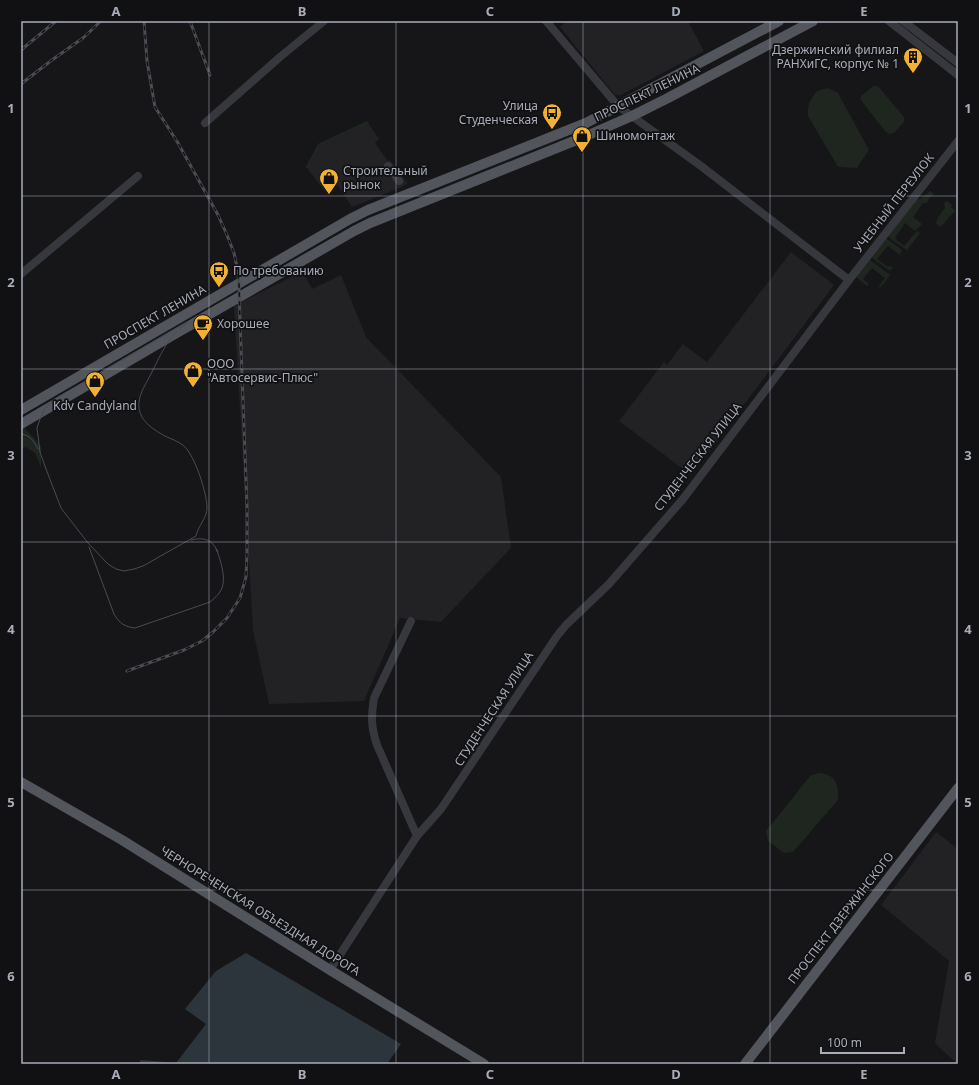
<svg xmlns="http://www.w3.org/2000/svg" width="979" height="1085" viewBox="0 0 979 1085" font-family="'Noto Sans',sans-serif">
	<rect width="100%" height="100%" fill="#161618"/>
	<path fill="#222225" d="M567,21H688L704,51L621,95H615L560,27Z
		M367,121L379,139L375,143L388,161L390,160L407,183L402,187L352,207L337,184L325,191L306,167L318,144Z
		M791,252L834,285L691,475L619,421L664,362L667,365L683,344L707,362Z
		M303,271L312,289L341,275L366,337L501,477L511,548L441,622L400,618L364,701L269,704L253,630L234,306Z
		M936,832L958,849V1064H957L935,1043L949,961L881,905Z"/>
	<path fill="#1e261f" d="M873,86H878L904,117V122L894,133L889,134L885,131L860,99L862,95Z
		M828,88L838,93L869,150L857,168L838,167L808,116C807,105 810,100 817,91Z
		M367,121L369,124L362,128L361,126L319,146L307,169L306,167L318,144Z
		M930,191L935,194L929,198L927,203H923L913,217L922,224L915,231L905,223L895,238L904,246L917,231L920,233L907,250L889,238L888,235L914,200L920,199Z
		M947,201L952,205L951,207L955,211L950,217L944,213L949,217L941,227L936,224L938,217L945,208L944,203Z
		M887,239L902,250L900,255L888,246L877,259L888,267L890,266L893,267L890,271L872,258L874,251L883,240Z
		M867,259L870,260L890,275L881,287H878L885,278L872,268L863,279L869,284L867,286L857,278V272Z
		M24,427L41,446V467L35,453L26,447L21,449V428Z
		M821,773C836,775 839,785 838,800L793,852L784,853L768,841L766,831L811,775Z"/>
	<path fill="#2c353c" d="M246,953L401,1044L387,1064H138L141,1060L176,1063L206,1024L185,1009L216,971Z"/>
	<g fill="none" stroke-linecap="round" stroke-linejoin="round">
		<path stroke="#37383d" stroke-width="8" d="M546,21L618,106L701,166L849,280
			M889,21L958,75
			M903,21L958,63
			M205,123L280,57L324,21
			M388,166L399,181
			M21,274L138,176
			M411,621L374,698C371,717 371,727 377,745L417,836
			M330,970L417,836L441,809L557,636L566,625L609,584L683,499L849,280L958,141"/>
		<path stroke="#53555c" stroke-width="10" d="M21,410L350,219L368,210L586,123L779,21
			M21,424L175,334L354,231L370,223L584,137L632,116L668,98L813,21
			M21,782L122,840L330,970L484,1064
			M745,1064L958,788"/>
		<path stroke="#4a4c52" stroke-width="1" d="M188,322C184,326 178,330 174,334C164,346 158,360 151,374C147,382 140,392 139,402C137,419 152,429 165,436C171,439 178,441 184,446C195,456 207,493 207,508C207,518 198,526 196,536L143,566L134,569L124,571L116,569L108,564L88,543L61,508L46,469L40,452L37,428L40,419L44,410L53,400Z
			M21,434C30,435 34,441 38,449
			M191,540C204,537 212,539 218,552
			M89,547L114,614C119,623 125,627 135,628L210,602C215,598 222,592 223,584C225,575 220,557 216,549"/>
		<g stroke="#4a4c52" stroke-width="3">
			<path id="rail" d="M190,21L210,75
				M21,50L56,21
				M21,84L52,60L83,38L101,21
				M127,671L184,650L202,641L213,632L227,618L240,598L246,577L247,553V507L240,322L239,284L237,267L234,253L227,235L218,215L178,143L155,107L147,61L144,21"/>
		</g>
		<use href="#rail" stroke="#111113" stroke-width="1.5" stroke-dasharray="4.5" stroke-linecap="butt"/>
	</g>
	<path fill="none" stroke="#a8adb8" stroke-width="1" stroke-opacity="0.55" d="M209,21V1064M396,21V1064M583,21V1064M770,21V1064M21,196H958M21,369H958M21,542H958M21,716H958M21,890H958"/>
	<defs>
		<g id="building-pin" transform="scale(1)"><path d="M0 17L-7.5 6A9.5 9.5 0 1 1 7.5 6Z" fill="#f2b134" stroke="#111113"/><path d="M-4-6H4V6H1V3H-1V6H-4ZM-2.5-4.3h1.7v1.8h-1.7ZM.8-4.3h1.7v1.8H.8ZM-2.5-1h1.7V.8h-1.7ZM.8-1h1.7V.8H.8Z" fill="#111"/></g>
		<g id="bus-pin" transform="scale(1)"><path d="M0 17L-7.5 6A9.5 9.5 0 1 1 7.5 6Z" fill="#f2b134" stroke="#111113"/><path d="M-5-6H5V4H4V6H2V4H-2V6H-4V4H-5ZM-3.5-4V0h7V-4ZM-3.5 1.2v1.5H-2V1.2ZM2 1.2v1.5H3.5V1.2Z" fill="#111"/></g>
		<g id="shop-pin" transform="scale(1)"><path d="M0 17L-7.5 6A9.5 9.5 0 1 1 7.5 6Z" fill="#f2b134" stroke="#111113"/><path d="M-5-2.5h2.3a2.7 3.5 0 0 1 5.4 0H5L5.5 6h-11ZM-1.5-2.5h3a1.5 2.3 0 0 0-3 0Z" fill="#111"/></g>
		<g id="cafe-pin" transform="scale(1)"><path d="M0 17L-7.5 6A9.5 9.5 0 1 1 7.5 6Z" fill="#f2b134" stroke="#111113"/><path d="M-5.5-4.5H6V0H3Q3 3.5 0 3.5H-2.5Q-5.5 3.5-5.5 0ZM3-3.2v2h1.7v-2ZM-6 4.5H4V6H-6Z" fill="#111"/></g>
	</defs>
	<g fill-rule="evenodd">
		<use href="#building-pin" x="913" y="57"/>
		<use href="#bus-pin" x="552" y="113"/>
		<use href="#shop-pin" x="582" y="136"/>
		<use href="#shop-pin" x="329" y="178"/>
		<use href="#bus-pin" x="219" y="271"/>
		<use href="#cafe-pin" x="203" y="324"/>
		<use href="#shop-pin" x="193" y="371"/>
		<use href="#shop-pin" x="95" y="381"/>
	</g>
	<g text-anchor="middle" stroke-width="3.5" stroke-linejoin="round" paint-order="stroke">
		<g font-size="12" fill="#a8adb8" stroke="#111113" text-anchor="start">
			<text x="899" y="54" text-anchor="end">Дзержинский филиал<tspan x="899" dy="14">РАНХиГС, корпус № 1</tspan></text>
			<text x="538" y="110" text-anchor="end">Улица<tspan x="538" dy="14">Студенческая</tspan></text>
			<text x="596" y="140">Шиномонтаж</text>
			<text x="343" y="175">Строительный<tspan x="343" dy="14">рынок</tspan></text>
			<text x="233" y="275">По требованию</text>
			<text x="217" y="328">Хорошее</text>
			<text x="207" y="368">ООО<tspan x="207" dy="14">"Автосервис-Плюс"</tspan></text>
			<text x="95" y="410" text-anchor="middle">Kdv Candyland</text>
		</g>
		<g font-size="12" fill="#a8adb8" stroke="#111113">
			<text transform="translate(647 93) rotate(-26)" y="4">ПРОСПЕКТ ЛЕНИНА</text>
			<text transform="translate(894 203) rotate(-52)" y="4">УЧЕБНЫЙ ПЕРЕУЛОК</text>
			<text transform="translate(155 317) rotate(-30)" y="4">ПРОСПЕКТ ЛЕНИНА</text>
			<text transform="translate(698 457) rotate(-52)" y="4">СТУДЕНЧЕСКАЯ УЛИЦА</text>
			<text transform="translate(494 709) rotate(-57)" y="4">СТУДЕНЧЕСКАЯ УЛИЦА</text>
			<text transform="translate(260 911) rotate(32)" y="4">ЧЕРНОРЕЧЕНСКАЯ ОБЪЕЗДНАЯ ДОРОГА</text>
			<text transform="translate(841 918) rotate(-52)" y="4">ПРОСПЕКТ ДЗЕРЖИНСКОГО</text>
		</g>
	</g>
	<rect width="979" height="1085" fill="none" stroke="#111113" stroke-width="44"/>
	<path d="M821 1047v6h83v-6" fill="none" stroke="#a8adb8" stroke-width="2"/>
	<text x="827" y="1047" font-size="12" fill="#a8adb8" stroke="#111113" stroke-width="3" paint-order="stroke">100 m</text>
	<rect x="22" y="22" width="935" height="1041" fill="none" stroke="#a8adb8" stroke-width="1.5"/>
	<g font-size="13" text-anchor="middle" font-weight="bold" fill="#a8adb8">
		<text x="116" y="16">A</text>
		<text x="302" y="16">B</text>
		<text x="490" y="16">C</text>
		<text x="676" y="16">D</text>
		<text x="864" y="16">E</text>
		<text x="11" y="113">1</text>
		<text x="968" y="113">1</text>
		<text x="11" y="287">2</text>
		<text x="968" y="287">2</text>
		<text x="11" y="460">3</text>
		<text x="968" y="460">3</text>
		<text x="11" y="634">4</text>
		<text x="968" y="634">4</text>
		<text x="11" y="807">5</text>
		<text x="968" y="807">5</text>
		<text x="11" y="981">6</text>
		<text x="968" y="981">6</text>
		<text x="116" y="1079">A</text>
		<text x="302" y="1079">B</text>
		<text x="490" y="1079">C</text>
		<text x="676" y="1079">D</text>
		<text x="864" y="1079">E</text>
	</g>
</svg>
